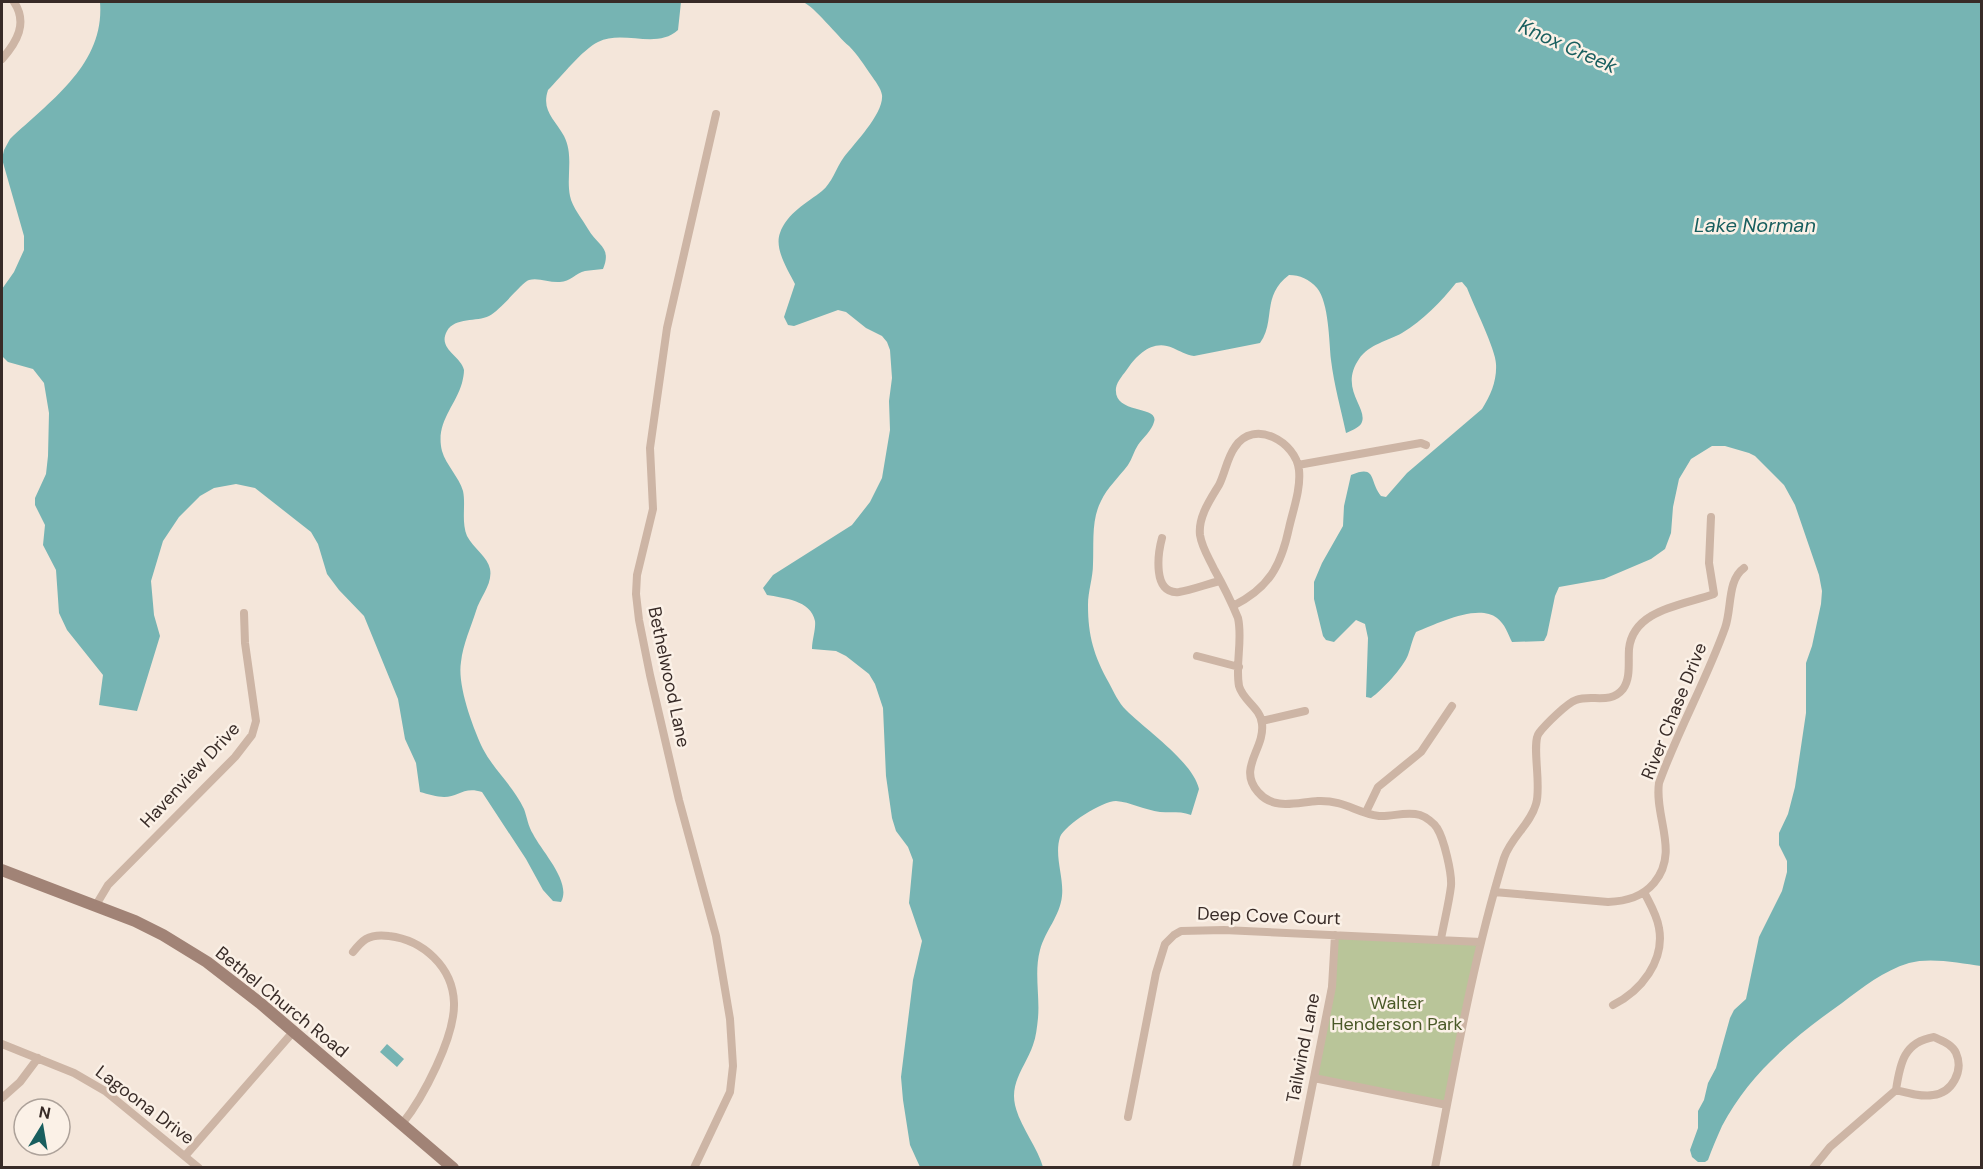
<svg xmlns="http://www.w3.org/2000/svg" width="1983" height="1169" viewBox="0 0 1983 1169" font-family="'DM Sans',sans-serif">
	<rect width="100%" height="100%" fill="#f4e6da"/>
	<path fill="#b9c599" d="M1336,935L1481,942L1447,1105L1315,1077Z"/>
	<path fill="#76b4b3" d="M100,2H681L678,30C656,50 623,29 598,42C583,49 561,77 548,90C541,111 555,119 564,136C574,156 566,176 570,196C572,207 583,220 588,229C598,246 612,247 603,269C597,270 590,270 585,271C576,273 570,282 560,282C550,283 538,277 529,280C522,282 501,310 489,316C477,322 455,317 447,331C437,349 461,356 464,370C464,374 463,379 462,383C455,407 435,423 442,451C446,465 459,477 463,491C466,505 461,521 467,536C473,548 488,557 490,569C493,584 480,597 476,611C471,627 463,644 461,662C457,685 473,728 483,749C494,770 514,787 524,809C527,817 528,826 533,834C542,852 572,882 561,902L553,901L543,890L526,859L482,792C464,786 458,797 444,797C437,797 428,794 420,792L416,763L405,739L398,699L364,616L339,590L327,574L318,544L311,532L255,488L236,484L214,488L200,496L179,517L163,541L151,581L154,615L160,636L137,711L99,705L103,675L67,630L59,613L56,570L43,545L45,525L35,505V498L46,474L48,456L49,413L44,383L33,369L8,362L2,356V289L14,272L24,250V236L2,159L4,150L10,139C51,100 105,64 100,2Z
		M803,2H1981V966C1960,963 1930,957 1909,963C1883,971 1863,987 1842,1003C1795,1036 1749,1074 1722,1126C1717,1137 1712,1149 1708,1160L1705,1162H1698L1692,1157L1690,1150L1698,1128V1111L1704,1100L1708,1083L1716,1068L1730,1018L1734,1010L1746,999L1759,937L1782,891L1787,872V861L1779,845V833L1788,814L1795,787L1806,713V663L1812,646L1821,604L1822,591L1819,575L1795,505L1784,485L1755,456L1749,453L1725,446H1712L1691,459L1679,479L1673,507L1671,533L1665,549L1651,559L1604,579L1559,587L1555,596L1547,635L1544,641L1512,642C1508,634 1505,624 1497,618C1478,603 1436,624 1416,632C1412,640 1411,647 1408,655C1403,668 1382,690 1371,698L1366,697L1368,638L1365,624L1356,620L1334,642L1326,640L1323,636L1314,599V582L1322,563L1343,526L1344,506L1351,475C1377,464 1369,481 1381,496L1386,497L1407,473L1482,409C1491,395 1497,380 1496,364C1496,350 1473,304 1467,288L1462,282L1456,283C1441,302 1423,320 1402,333C1388,341 1369,344 1359,359C1338,390 1370,409 1361,424C1358,428 1351,431 1346,433C1341,409 1334,385 1331,360C1329,341 1329,303 1317,288C1309,279 1300,275 1289,275C1261,296 1276,321 1260,343L1194,356C1186,355 1180,351 1173,348C1153,339 1138,354 1128,368C1124,374 1117,381 1116,388C1113,415 1160,405 1154,422C1152,430 1143,438 1138,445C1134,451 1132,459 1128,465C1119,477 1107,488 1101,501C1091,520 1094,544 1093,564C1093,578 1088,591 1088,605C1088,636 1094,656 1109,683C1114,692 1118,702 1126,710C1146,730 1193,762 1199,789L1191,815C1181,811 1171,813 1160,812C1145,810 1130,802 1116,801C1102,801 1065,825 1060,837C1054,856 1064,877 1062,896C1060,916 1045,931 1040,950C1034,972 1040,996 1038,1018C1037,1027 1036,1037 1033,1045C1027,1063 1014,1077 1014,1096C1014,1119 1037,1145 1043,1167H920L910,1145L903,1100L901,1077L913,980L922,941L909,903L913,860L908,847L896,831L892,818L886,776L883,708L875,684L869,674L846,656L836,651L812,649C812,640 816,629 815,621C811,600 783,598 767,595L763,588L773,575L852,525L870,502L882,478L890,430L889,401L892,378L890,350L887,342L882,336L866,328L846,312L838,310L794,326L788,325L784,317L795,284C788,270 774,249 780,233C787,213 807,203 822,191C832,183 836,168 844,157C855,143 884,113 882,95C881,88 875,81 871,75C864,65 858,55 849,46C837,36 815,7 803,2Z
		M387,1044L404,1059L397,1067L380,1052Z"/>
	<g fill="none" stroke-linecap="round" stroke-linejoin="round">
		<path stroke="#cdb5a5" stroke-width="8" d="M2,59C17,42 28,23 14,2
			M1298,465L1421,443L1426,445
			M1162,538C1158,553 1152,595 1179,592C1192,590 1207,584 1220,581
			M1233,606C1269,588 1281,566 1289,528C1293,510 1301,489 1299,470C1296,442 1254,418 1235,447C1227,458 1225,473 1219,485C1210,500 1198,517 1200,535C1202,548 1209,558 1214,569C1223,585 1231,601 1238,618C1243,640 1235,664 1239,686C1243,701 1261,708 1262,724C1265,749 1237,768 1258,792C1274,811 1297,802 1318,801C1345,800 1356,813 1379,816C1392,817 1406,811 1420,815C1426,817 1434,823 1437,828C1444,839 1452,873 1451,886C1449,903 1444,922 1441,939
			M1197,656L1239,667
			M1262,721L1305,711
			M1366,812L1378,787L1421,752L1452,706
			M1494,892L1608,902C1627,901 1642,897 1654,883C1680,852 1654,817 1659,783C1678,730 1706,681 1725,628C1732,609 1727,580 1744,568
			M96,905L108,885L235,757L252,735L256,721L245,643L244,613
			M353,952C357,947 361,942 366,939C373,935 382,935 389,936C423,940 453,967 454,1003C455,1037 423,1098 402,1124
			M1613,1005C1641,991 1665,961 1659,928C1657,915 1650,904 1644,892
			M1934,1037C1942,1041 1952,1044 1956,1053C1964,1071 1952,1093 1933,1095C1921,1097 1908,1093 1896,1090C1900,1063 1904,1042 1934,1037Z
			M2,1044L74,1073L105,1091L199,1168
			M1314,1078L1447,1105
			M2,1098L20,1082L38,1058
			M1128,1117L1156,973L1165,944L1174,935L1181,931L1224,930L1481,942
			M185,1156L293,1032
			M694,1168L730,1092L733,1066L730,1019L716,936L679,800L650,675L639,620L636,594L637,575L653,509L650,448L667,328L716,114
			M1296,1168L1332,987L1335,935
			M1435,1168C1455,1064 1473,959 1504,858C1511,837 1530,825 1536,804C1542,786 1531,743 1539,733C1545,725 1567,703 1576,700C1592,694 1610,705 1623,689C1631,678 1628,662 1629,649C1633,609 1684,605 1714,594L1709,563L1711,517
			M1813,1168L1830,1147L1896,1090"/>
		<path stroke="#a18376" stroke-width="12" d="M2,870L135,921L163,935L207,962L260,1003L453,1168"/>
	</g>
	<g text-anchor="middle" stroke-width="5" stroke-linejoin="round" paint-order="stroke">
		<g font-size="18" fill="#382b27" stroke="#fbf1e7">
			<text transform="translate(669 677) rotate(78)" y="6">Bethelwood Lane</text>
			<text transform="translate(1674 711) rotate(-68)" y="6">River Chase Drive</text>
			<text transform="translate(190 775) rotate(-47)" y="6">Havenview Drive</text>
			<text transform="translate(1269 916) rotate(2)" y="6">Deep Cove Court</text>
			<text transform="translate(282 1002) rotate(39)" y="6">Bethel Church Road</text>
			<text transform="translate(1303 1048) rotate(-79)" y="6">Tailwind Lane</text>
			<text transform="translate(145 1105) rotate(37)" y="6">Lagoona Drive</text>
		</g>
		<g font-size="18" fill="#4a5928" stroke="#fbf1e7">
			<text x="1397" y="1009">Walter<tspan x="1397" dy="21">Henderson Park</tspan></text>
		</g>
		<g font-size="20" font-style="italic" fill="#185e5e" stroke="#fbf1e7">
			<text transform="translate(1568 46) rotate(24)" y="7">Knox Creek</text>
			<text x="1755" y="232">Lake Norman</text>
		</g>
	</g>
	<rect width="1983" height="1169" fill="none" stroke="#382b27" stroke-width="6"/>
	<g transform="translate(42 1127) rotate(11)"><circle r="28" fill="#fbf1e7" stroke="#ada29a" stroke-width="1.5"/>
	<path d="M0-4.5L10 22L0 15L-10 22Z" fill="#185e5e"/>
	<text y="-9" font-size="16" font-weight="bold" text-anchor="middle" fill="#382b27">N</text>
	</g>
</svg>
